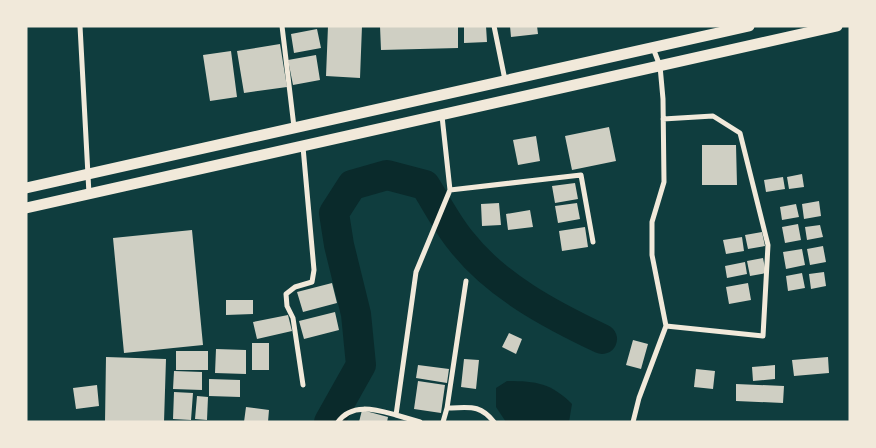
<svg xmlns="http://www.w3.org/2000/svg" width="876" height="448" viewBox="0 0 876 448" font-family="Spectral,serif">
	<rect width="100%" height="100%" fill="#0f3d3e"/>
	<path fill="#0a2a2b" d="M507,381C536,381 551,383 572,404L569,422H506L496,407V388Z"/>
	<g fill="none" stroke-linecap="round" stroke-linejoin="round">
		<path stroke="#0a2a2b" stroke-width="30" d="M329,422L361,365L356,314L339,245L334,213L352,185L387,175L425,185C437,204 447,224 461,241C496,286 551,315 602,339"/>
	</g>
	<path fill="#cfcfc3" d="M328,26H362L360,78L326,76Z
		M380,26H458V48L381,50Z
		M464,26H486L487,42L464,43Z
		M510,26H537L538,34L511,37Z
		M317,29L321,48L294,53L291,34Z
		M280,44L287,87L244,93L237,51Z
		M231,51L237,97L210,101L203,55Z
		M316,55L320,80L293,85L288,60Z
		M609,127L616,161L572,170L565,136Z
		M536,136L540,161L518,165L513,140Z
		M702,145H736L737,185H702Z
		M802,174L804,187L789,189L787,177Z
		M783,177L785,189L766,192L764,180Z
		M575,183L578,199L555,203L552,186Z
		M819,201L821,216L804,219L802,204Z
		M499,203L501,225L482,226L481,204Z
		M577,203L580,219L558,223L555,206Z
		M796,204L799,217L782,220L780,207Z
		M530,210L533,227L508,230L506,214Z
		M798,224L801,240L785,243L782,227Z
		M820,225L823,237L807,240L805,227Z
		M585,227L588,247L562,251L559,231Z
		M192,230L203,345L124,353L113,238Z
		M762,232L765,246L748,249L745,235Z
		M742,237L744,251L726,254L723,240Z
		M823,246L826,262L810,265L807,249Z
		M802,249L805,265L786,269L783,252Z
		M763,258L766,273L750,276L747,261Z
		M745,262L747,274L727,278L725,266Z
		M824,272L826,286L811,289L809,274Z
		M802,273L805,288L788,291L786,276Z
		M332,283L337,303L303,312L297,292Z
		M748,283L751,300L729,304L726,287Z
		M226,300H253V314L226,315Z
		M335,312L339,330L304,339L299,321Z
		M288,315L292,331L257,339L253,322Z
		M509,333L522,339L516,354L502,347Z
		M633,340L648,344L641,369L626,365Z
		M252,343H269V370H252Z
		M216,349L246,350V374L215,373Z
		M176,351H208V370H176Z
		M106,357L166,359L164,422H105Z
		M828,357L829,373L794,376L792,360Z
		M464,359L479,360L476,389L461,387Z
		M418,365L449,369L447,383L416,378Z
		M775,365V379L753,381L752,367Z
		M696,369L715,371L713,389L694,387Z
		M174,371L202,372V390L173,389Z
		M209,379L240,380V397L209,396Z
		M418,381L445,385L441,413L414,409Z
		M736,384L784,386L783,403L736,401Z
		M97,385L99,406L76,409L73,388Z
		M174,392L193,393L191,420L173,419Z
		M197,396L208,397L207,420L195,419Z
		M246,407L269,410L268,422H244Z
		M362,410L388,417L387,422H359Z"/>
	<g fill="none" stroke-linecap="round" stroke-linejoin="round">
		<path stroke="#f1e9da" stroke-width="5" d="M80,26L89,194
			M282,26L294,127
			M494,26L505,80
			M442,116L450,190L581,175L593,242
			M663,119L713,116L740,133L768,245L763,336L666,326
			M303,385L293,318L287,306L286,294L295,287L312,282L314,270L303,147
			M447,408L466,281
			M338,422C352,402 377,410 396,415
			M420,422L396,415L416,272L450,190
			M443,422L447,408C468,408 479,403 494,422
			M633,422L639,398L666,326L652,255V222L664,182L663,99L660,66L653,48"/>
		<path stroke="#f1e9da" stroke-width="11" d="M26,188L749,26
			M26,208L837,26"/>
	</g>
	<rect width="876" height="448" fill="none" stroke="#f1e9da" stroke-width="55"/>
</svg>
